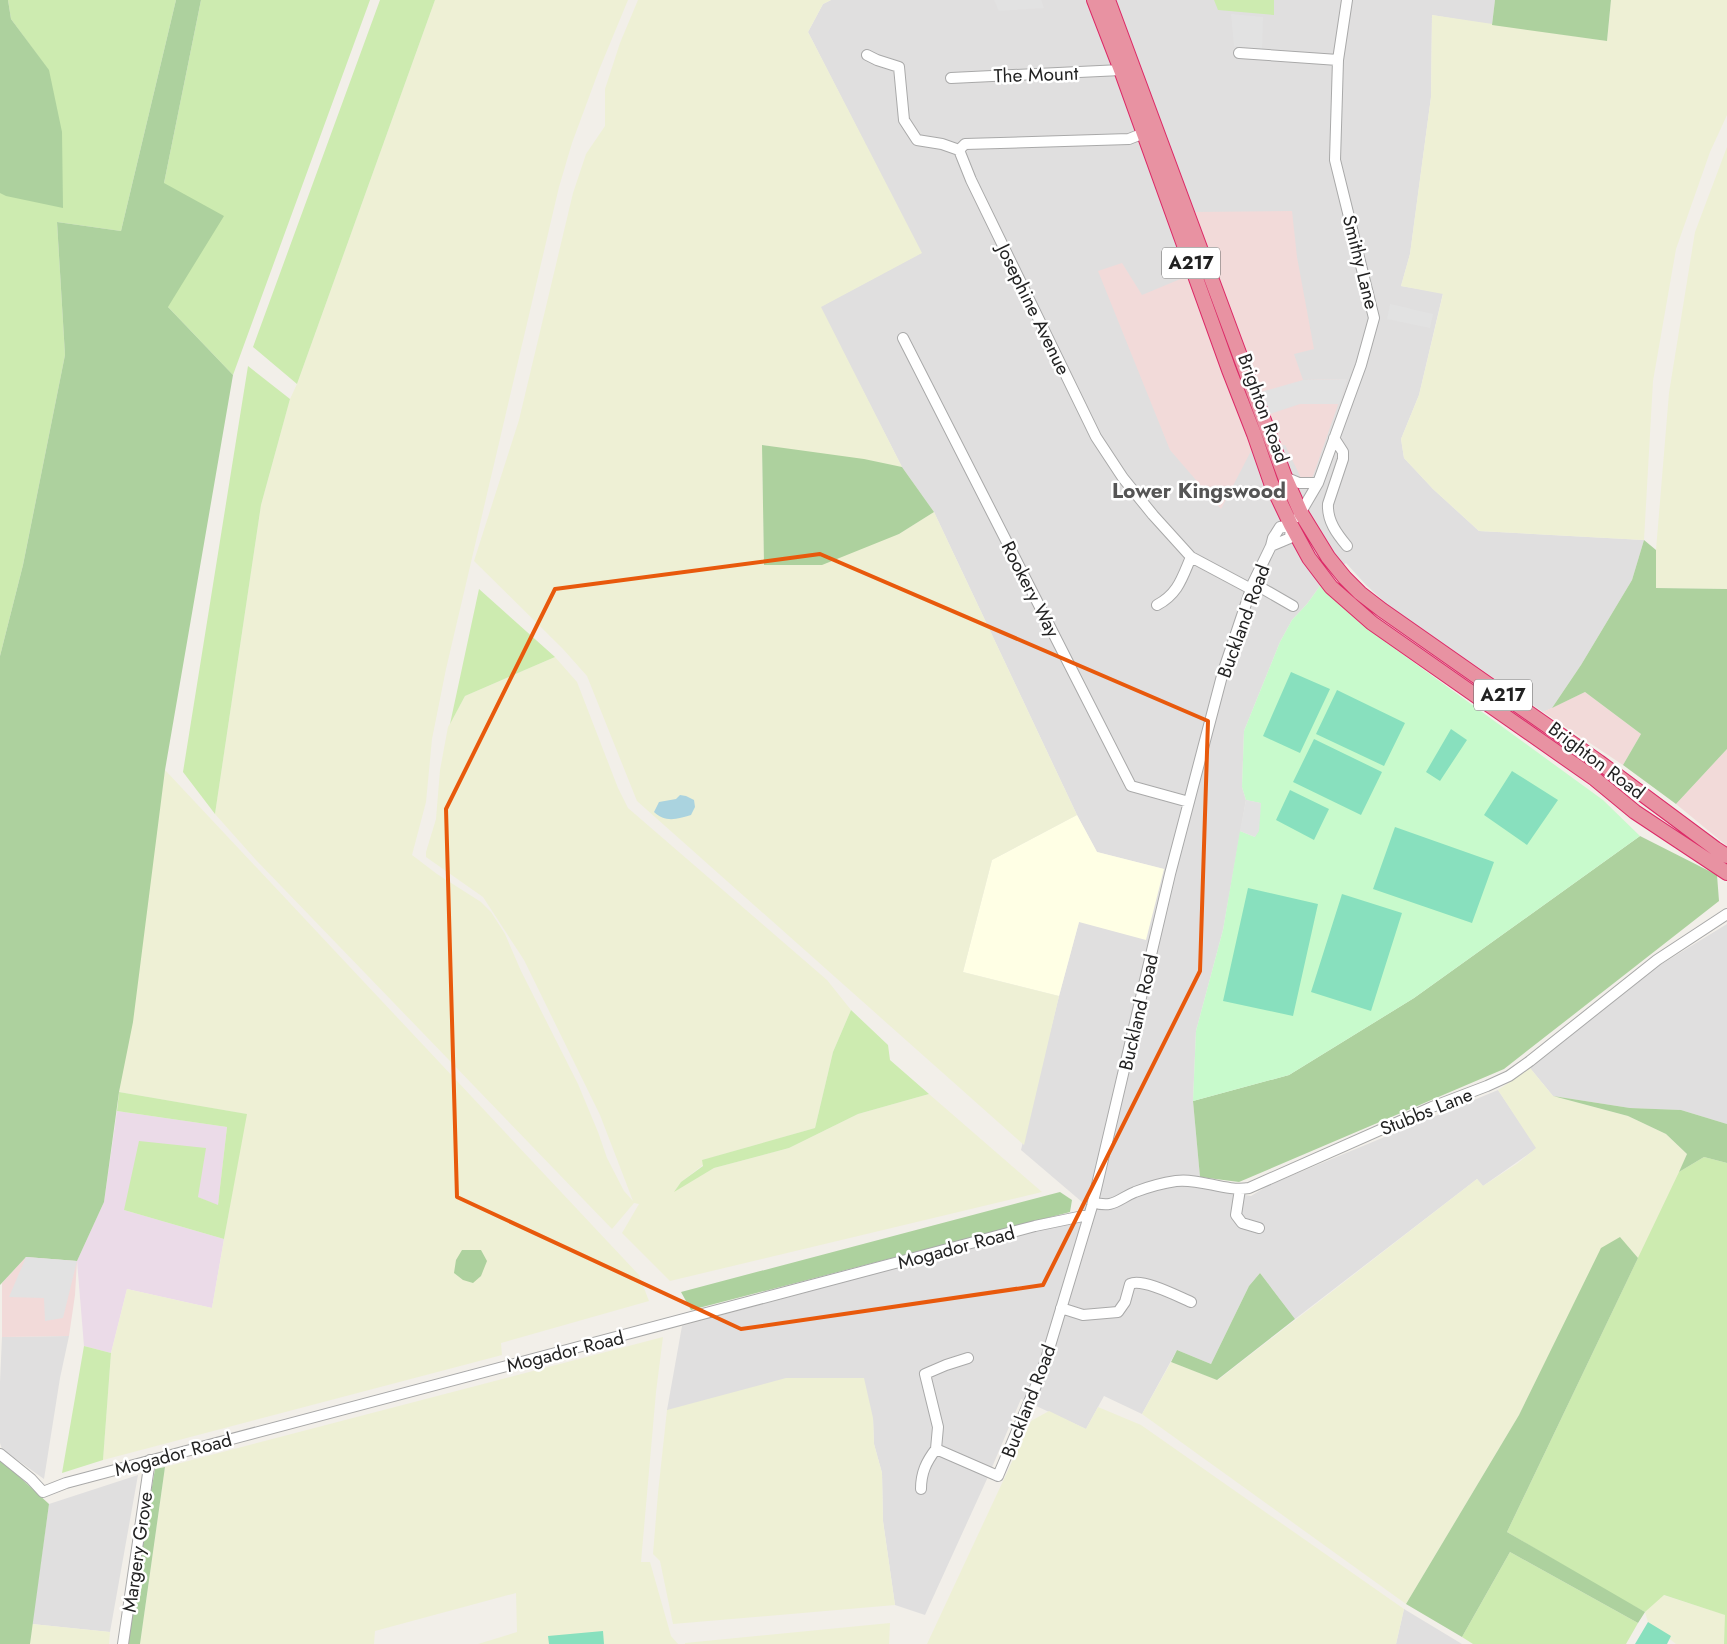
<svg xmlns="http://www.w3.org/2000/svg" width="1727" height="1644" viewBox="0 0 1727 1644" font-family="Jost,sans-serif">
	<rect width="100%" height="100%" fill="#f2efe9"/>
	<path fill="#e0dfdf" d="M831,0H1495L1492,25L1432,15L1431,97L1410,254L1401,286L1443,293L1419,395L1401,439L1404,458L1433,489L1479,531L1644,540L1632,580L1581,665L1552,708L1543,712L1389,606L1366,585L1346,563L1320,586L1307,604L1292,620L1280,642L1244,731L1242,787L1246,800L1223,930L1196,1031L1193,1101L1200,1177L1203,1188L1251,1196L1269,1185L1498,1090L1537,1148L1483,1186L1477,1179L1295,1319L1260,1273L1249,1286L1211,1364L1177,1350L1142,1414L1104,1396L1086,1429L1021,1399L987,1479L925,1615L895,1605L883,1521L882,1473L874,1444L873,1418L667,1410L682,1326L1006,1238L1073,1222L1082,1202L1021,1150L1059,996L1079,922L1164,869L1097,852L1077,815L934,512L902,467L820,307L921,253L808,32L823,4Z
		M1727,924V1124L1681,1110L1630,1108L1553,1096L1530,1068L1655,968Z
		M69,1336L60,1378L44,1479L2,1449L0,1443V1382L2,1337Z
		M138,1475L110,1632L32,1624L49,1504Z
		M1404,1609L1462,1644H1396Z"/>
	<path fill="#f2dad9" d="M1292,211L1297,257L1314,349L1294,354L1303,380L1347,379L1313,476L1308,480L1301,478L1285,445L1252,449L1221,509L1170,450L1098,271L1122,263L1142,295L1190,275L1194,212Z
		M1585,692L1641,734L1623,765L1543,712Z
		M1727,749V846L1676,804Z
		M26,1257L77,1261L75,1295L69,1336L2,1337V1283Z"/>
	<path fill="#ebdbe8" d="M117,1111L227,1127L218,1206L198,1197L124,1210L224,1239L212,1308L127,1289L111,1353L84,1346L77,1261L104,1202Z"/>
	<path fill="#ffffe5" d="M1077,815L1097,852L1164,869L1146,940L1079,922L1059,996L963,972L992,860Z"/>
	<path fill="#eef0d5" d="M435,0H628L599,70L572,143L559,187L446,669L432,739L426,802L412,855L437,874L481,902L491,912L505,934L521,971L578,1084L598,1132L607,1158L624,1191L633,1201L600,1115L524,960L483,897L426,857V852L436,819L440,770L448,727L465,696L555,657L577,682L618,788L628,808L827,980L851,1010L833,1052L815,1128L703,1160V1165L681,1182L675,1191L714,1168L789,1148L858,1114L929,1094L1042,1192L670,1281L622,1233L639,1204L634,1203L612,1229L256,860L215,814L261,505L290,399L297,384Z
		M638,0H831L823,4L808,32L922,253L821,307L902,467L762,445L764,565L899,534L934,512L1077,815L992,860L963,972L1059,996L1024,1145L637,801L587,676L563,649L474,561L519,420L573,193L586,154L605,126V89L620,43Z
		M1611,0H1727V115L1710,152L1676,249L1653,381L1644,540L1479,531L1433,489L1404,458L1401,439L1419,395L1443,294L1401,286L1410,254L1431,97L1432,15L1607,41Z
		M1727,147V589L1656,588V550L1669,393L1695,232Z
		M165,770L639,1275L649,1301L501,1343L502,1355L103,1460L111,1353L127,1289L212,1308L246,1114L119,1092Z
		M1530,1068L1553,1096L1628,1116L1666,1134L1687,1154L1642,1263L1620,1238L1592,1268L1519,1415L1406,1604L1142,1414L1171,1362L1218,1380L1477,1179L1483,1186L1518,1163L1536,1148L1498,1090Z
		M663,1337L656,1392L641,1562H650L671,1636L678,1644H478L517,1632L516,1593L375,1631L374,1644H140L165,1467Z
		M786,1378H864L873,1418L874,1444L882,1473L883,1521L895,1605L673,1624L660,1561L653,1554L658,1493L667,1410Z
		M1098,1407L1141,1425L1404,1609L1396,1644H927L1031,1421L1049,1411L1086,1429Z
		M1663,1595L1726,1615L1724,1644H1676L1648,1622L1645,1612Z
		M890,1623L889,1644H685V1643Z
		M32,1624L110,1632L109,1644H30Z"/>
	<path fill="#cdebb0" d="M8,0H176L121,231L57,222L65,355L23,565L0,656V192L49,71L11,19Z
		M201,0H370L233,375L168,307L164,183Z
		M380,0H435L297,384L253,347Z
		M1214,0H1274V15L1218,10Z
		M248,366L290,399L261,505L215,814L183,772Z
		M479,589L555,657L465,696L450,724Z
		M851,1010L888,1045L890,1060L929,1094L858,1114L789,1148L714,1168L674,1192L681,1182L703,1166L702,1160L815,1128L833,1052Z
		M119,1092L247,1114L224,1239L124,1210L139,1141L206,1148L198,1197L218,1205L227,1127L117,1111Z
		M1704,1157L1727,1163V1644H1724L1725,1615L1664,1595L1645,1612L1617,1597L1507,1532L1679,1172Z
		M84,1346L111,1353L103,1460L62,1473Z
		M1510,1552L1638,1623L1626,1644H1473L1462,1637Z"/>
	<path fill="#add19e" d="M0,0H8L11,19L49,70L62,132L63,208L6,196L0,193Z
		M176,0H201L164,183L224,216L168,307L233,375L165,770L133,1022L119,1092L104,1202L77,1261L26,1257L0,1285V656L23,565L65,355L57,222L121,231Z
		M1495,0H1611L1607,41L1492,25Z
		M762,445L864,459L902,467L934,512L899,534L822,565H764Z
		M1644,540L1656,550V588L1727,589V749L1676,804L1623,765L1641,734L1585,692L1552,708L1581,665L1632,580Z
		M1640,836L1717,875L1719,901L1504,1069L1239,1182L1200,1177L1193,1101L1289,1075L1414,998Z
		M1553,1096L1630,1108L1681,1110L1727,1124V1163L1704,1157L1679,1172L1687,1154L1666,1134L1628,1116Z
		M1060,1192L1072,1200L1070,1212L691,1310L681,1292Z
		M1620,1237L1638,1258L1507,1532L1645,1612L1638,1623L1510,1552L1462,1637L1406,1604L1519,1415L1601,1248Z
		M462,1250H481L487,1261L481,1276L473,1283L463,1280L454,1273L456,1260Z
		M1260,1273L1295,1319L1217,1380L1171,1362L1177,1350L1211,1364L1249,1286Z
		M0,1459L49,1504L30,1644H0Z
		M165,1467L140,1644H125L155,1469Z"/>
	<path fill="#c8facc" d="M1320,586L1361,624L1603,800L1640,836L1414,998L1289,1075L1193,1101L1196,1031L1223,930L1240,831L1255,837L1260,803L1246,800L1242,787L1244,731L1280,642L1292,620L1307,604Z"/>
	<path fill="#88e0be" d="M1291,672L1330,689L1300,753L1263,736Z
		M1337,690L1405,723L1384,766L1316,734Z
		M1451,729L1467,740L1440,781L1426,772Z
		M1314,739L1382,772L1361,815L1293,782Z
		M1512,771L1558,800L1527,845L1484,815Z
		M1290,790L1329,809L1314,840L1276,820Z
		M1395,827L1494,862L1472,923L1373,889Z
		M1248,888L1318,904L1293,1016L1223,1001Z
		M1342,894L1402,913L1371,1011L1311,992Z
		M1648,1622L1671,1636L1667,1644H1635Z
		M603,1631L604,1644H549L548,1636Z"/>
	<path fill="#e2e2e2" d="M994,0H1041L1044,8L999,11Z
		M1231,14L1263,17L1262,50L1234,46Z
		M1390,304L1433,314L1430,328L1387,319Z
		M1347,379L1339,404H1300L1270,414L1261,392L1303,380Z
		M1246,800L1261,803L1259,831L1255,837L1240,831Z
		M26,1257L77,1261L63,1318L45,1321L44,1298L9,1297Z"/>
	<path fill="#aad3df" d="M680,795L686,796L694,800L695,807L691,815C678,819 665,823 654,812L659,802L676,799Z"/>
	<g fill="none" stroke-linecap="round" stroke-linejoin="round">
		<g stroke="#a9a9a9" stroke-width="12">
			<path id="minor" d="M1239,53L1338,60
				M867,55L877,60L899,67L904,120L917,140L942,144L959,150
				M951,78L1121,70
				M1144,133L1129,139L965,144L959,150L971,180L1096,437L1123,478L1153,515L1191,557L1251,589
				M903,338L1131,786L1189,802
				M1334,438L1343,452V459L1328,504C1327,521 1337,534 1347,546
				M1285,477L1299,483H1318
				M1298,517L1318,483L1361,365L1374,318L1335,160L1338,60L1347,0
				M1271,546L1290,538L1291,526
				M1253,583L1293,606
				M1157,605C1178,594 1182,578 1191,557
				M1240,1189L1236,1215L1242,1223L1259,1228
				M1093,1202C1113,1209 1118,1199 1135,1192C1148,1187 1162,1183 1176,1181C1201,1178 1225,1192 1249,1188L1432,1107L1487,1086L1509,1076L1530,1061L1657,960L1727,914
				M1061,1308L1083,1315L1118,1312L1125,1302L1130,1284C1143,1278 1177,1296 1191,1302
				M968,1358L946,1365L925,1374L938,1427L936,1449L998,1476L1043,1369L1092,1206L1170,874L1223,672L1253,583L1271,546L1273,538L1280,527L1291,525
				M0,1454L31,1479L43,1492L66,1483C388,1395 712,1312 1035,1226L1083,1216H1088
				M921,1489C921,1473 926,1462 936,1449
				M123,1644L150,1460"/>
		</g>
		<g stroke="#dc2a67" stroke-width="16">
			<path id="highway" d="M1094,0L1121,70L1229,370L1254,434L1271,483L1291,525L1309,558L1331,587L1372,623L1595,779L1635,812L1727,873
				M1108,0L1285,477L1301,513L1328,557L1345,578L1360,593L1382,610L1599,762L1716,849L1727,856"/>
		</g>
		<use href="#minor" stroke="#fff" stroke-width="10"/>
		<use href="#highway" stroke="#e892a2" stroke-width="14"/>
	</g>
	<path fill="none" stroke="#e8590c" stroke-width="4" stroke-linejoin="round" d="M820,554L1208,721L1200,971L1043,1285L741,1329L457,1197L446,809L555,589Z"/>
	<g text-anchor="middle" stroke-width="5" stroke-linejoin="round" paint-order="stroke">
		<g fill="#fff" stroke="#646464" stroke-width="1">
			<rect x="1162" y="247.5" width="58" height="31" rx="4"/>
			<rect x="1474" y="679.5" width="58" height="31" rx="4"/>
		</g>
		<g font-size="18" font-weight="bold" fill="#222">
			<text x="1191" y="269">A217</text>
			<text x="1503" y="701">A217</text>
		</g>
		<g font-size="19" fill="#222" stroke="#fff">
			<text transform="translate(1036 74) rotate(-2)" y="7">The Mount</text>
			<text transform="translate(1361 262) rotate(76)" y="7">Smithy Lane</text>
			<text transform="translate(1034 309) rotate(64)" y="7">Josephine Avenue</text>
			<text transform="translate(1264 408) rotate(70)" y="7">Brighton Road</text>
			<text transform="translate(1031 589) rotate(63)" y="7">Rookery Way</text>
			<text transform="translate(1243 621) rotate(-70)" y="7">Buckland Road</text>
			<text transform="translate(1597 760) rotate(37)" y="7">Brighton Road</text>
			<text transform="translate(1138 1012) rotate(-77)" y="7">Buckland Road</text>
			<text transform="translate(1426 1111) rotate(-22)" y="7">Stubbs Lane</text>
			<text transform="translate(956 1247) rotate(-15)" y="7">Mogador Road</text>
			<text transform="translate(565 1351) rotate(-14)" y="7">Mogador Road</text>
			<text transform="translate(1028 1401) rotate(-69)" y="7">Buckland Road</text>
			<text transform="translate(173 1454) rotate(-15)" y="7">Mogador Road</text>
			<text transform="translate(137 1552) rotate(-82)" y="7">Margery Grove</text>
		</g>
		<g font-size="21" font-weight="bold" fill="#555" stroke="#fff">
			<text x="1199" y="498">Lower Kingswood</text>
		</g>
	</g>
</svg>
